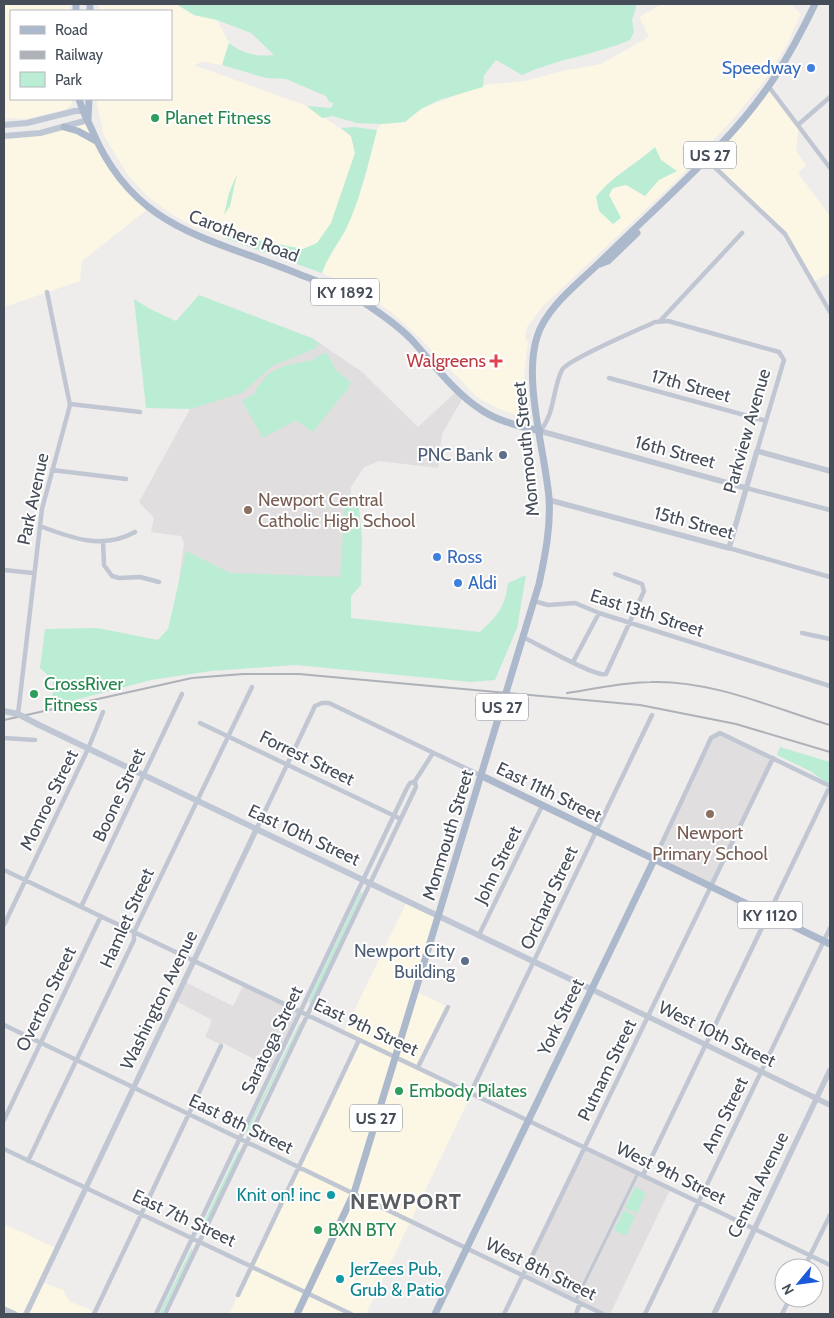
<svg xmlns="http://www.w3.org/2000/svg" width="834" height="1318" viewBox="0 0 834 1318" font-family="Cabin,sans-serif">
	<rect width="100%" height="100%" fill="#efecec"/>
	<path fill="#fbf7e4" d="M4,4H70V11H11V99H72V104L65,110L25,119L4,118Z
		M99,4H176L194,15L217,20L229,43L222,65L202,62L194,65L307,106L351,136L355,153L331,223L322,239L303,253L298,264L193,226L171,214L147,196L128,175L104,136L96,99H171V11H98Z
		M662,4H791L801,14L787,44L768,76L740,111L681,176L543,306L527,327L525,338L528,342L524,374L527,414L518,416L497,408L477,397L419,337L390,311L368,296L322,273L328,256L346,229L367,170L377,130L381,124L405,122L420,109L483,85L525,81L562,71L601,64L649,37L639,17Z
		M769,87L799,124L796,151L806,165L798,173L830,216V273L813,282L785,234L706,159Z
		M88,120L105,158L149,208L82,261L80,281L4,307V136Z
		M407,901L439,916L415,991L448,1007L418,1067L471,1092L469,1099L366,1314H229L359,1040L344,1032Z
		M4,1224L58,1249L42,1282L63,1290L69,1301L95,1312L94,1314H4Z"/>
	<path fill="#e0dede" d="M312,338L361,371L418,427L458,390L464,396L442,434L438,468L379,461L364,467L351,487L341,659L166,673L184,543L181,536L151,532L154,518L139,502L190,409Z
		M720,733L773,758L711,887L654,860L711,738Z
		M185,982L233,1006L244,984L301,1011L273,1069L223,1043L222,1045L205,1037L212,1020L176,1001Z
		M585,1147L671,1188L610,1314H603L523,1275Z"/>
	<path fill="#baedd4" d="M176,4H637L632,20L634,32L630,40C594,55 556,59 522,75L496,60L484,75L483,87L439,100L421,109L405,122L381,124L357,123L332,116L322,118L307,106L331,108L334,103L329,102L326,96L286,79L266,78L222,65L229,43C243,54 257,57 274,55L251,33L217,20L194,15Z
		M354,127L377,130C369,160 360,201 346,229C338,244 328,256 322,273L225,238L224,236L228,234L303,249L317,243L331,223L355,153L351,136L341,128Z
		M655,147L661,160L677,171L659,180L645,196L626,185L613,188L609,195L621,218L613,224L599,211L596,197C613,175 634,166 655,147Z
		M237,174L230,206L224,215L229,193Z
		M199,295L312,338L319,343L316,348L272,366L242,393L190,409L146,408L134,299L150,309L176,321Z
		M326,352L336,370L351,383L347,389L348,391L343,394L313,432L296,420L263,438L242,401L257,392L255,390L268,374L284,366L312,360Z
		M362,494L359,509L362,538L361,585L351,596V618L480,632C497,616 505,608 508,583L526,575L517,628L495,680L471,682L296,665L211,671L151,680L52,706L53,680L40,668L45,629L97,628L158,640L168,629L186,551L230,573L340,577L345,503Z
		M780,747L830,762V785L810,771L777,755Z
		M363,892L312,1001L309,1004V1000L360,893Z
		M300,1022V1025L247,1134L246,1131Z
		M239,1149V1155L203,1230L199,1232Z
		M635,1187L646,1193L637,1213L625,1208Z
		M624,1210L635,1216L626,1236L614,1230Z
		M192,1248V1252L162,1314H159Z"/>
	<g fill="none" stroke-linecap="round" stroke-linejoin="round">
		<path stroke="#c0c7d2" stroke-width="3" d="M576,1300L638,1173"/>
		<path stroke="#c0c7d2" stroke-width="4.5" d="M769,87L830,168
			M799,124L830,97
			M706,159L785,234L830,312
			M660,321L742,233
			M609,378L766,421
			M70,404L140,412
			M540,431C555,414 552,390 562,370C567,360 640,329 655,322L668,321L779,352L784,360L757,451
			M52,470L126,479
			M746,488L830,510
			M40,526C71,538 103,550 135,532
			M103,541L104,565L112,576L119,578L140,577L159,582
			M729,548L830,577
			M4,570L33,573
			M534,601L548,605L575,603L599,613L830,686
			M802,633L830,639
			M523,637C537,644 597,678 606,674L644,591L642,584L615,574
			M573,662L599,613
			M18,714L42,509L70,405L47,292
			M200,723L401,819
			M4,738L35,740
			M256,830L315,706L322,703H329L482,776
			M654,860L711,738L720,733L830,786
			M4,870L830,1265
			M81,907L182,694
			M4,925L88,749L103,712
			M479,935L542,806
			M4,1025L603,1314
			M418,1067L448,1007
			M471,1092L652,715
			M4,1120L101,916
			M4,1149L351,1314
			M28,1161L134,940V932L252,687
			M643,1175L830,786
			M804,1268L830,1215
			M238,1295L359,1040
			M94,1314L221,1046
			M156,1314L406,790L410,783L415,781L433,753
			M165,1314L416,787L415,781
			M504,1314L773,758
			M576,1314L580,1303
			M645,1314L830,928
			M782,1314L790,1298"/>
		<path stroke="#c0c7d2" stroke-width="5.5" d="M540,431L746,488
			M549,500L729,548L757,451L830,471
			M591,989L830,1105
			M4,1309L15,1314
			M26,1314L256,830
			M714,1314L830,1070"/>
		<path stroke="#bfc7d5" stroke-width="6" d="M4,125L27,123L75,111H86
			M4,136L40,133L88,120
			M4,711L18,714
			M37,724L591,989"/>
		<path stroke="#acb8cb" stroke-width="7" d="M76,4V11
			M90,11V4
			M79,99C82,110 87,119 92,130C134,231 210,237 301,275C322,283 343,290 363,302C380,313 397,325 411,339C433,363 455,394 483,411C500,422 520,426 540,431
			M88,120L89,99
			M64,127L78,131L96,141
			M600,264L608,261L637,233
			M482,776L830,944
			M297,1314L354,1193L539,584C545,556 551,527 549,498C545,452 523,381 537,337C546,307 578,284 599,263C640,223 682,185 721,144C764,99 788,60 815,4
			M435,1314L654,860"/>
		<path stroke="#aeb1b7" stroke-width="2" d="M567,693C596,689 623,682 651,682C712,680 773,708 830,725
			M4,720L192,678L243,674H299L640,705L736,724L830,752"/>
		<path stroke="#bfc7d5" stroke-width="6" d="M18,714L37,724"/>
	</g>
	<g fill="#3f7fe0" stroke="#fff" stroke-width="2">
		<circle cx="811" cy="68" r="5"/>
		<circle cx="437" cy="557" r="5"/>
		<circle cx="458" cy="583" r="5"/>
	</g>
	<g fill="#2e9e5b" stroke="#fff" stroke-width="2">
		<circle cx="155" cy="118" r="5"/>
		<circle cx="34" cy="694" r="5"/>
		<circle cx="399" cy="1091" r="5"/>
		<circle cx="318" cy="1230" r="5"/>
	</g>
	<path fill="#e0444e" stroke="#fff" stroke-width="2" d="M493.5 353.5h5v5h5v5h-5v5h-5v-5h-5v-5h5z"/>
	<g fill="#5c6f8a" stroke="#fff" stroke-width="2">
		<circle cx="503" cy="455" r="5"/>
		<circle cx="465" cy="961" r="5"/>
	</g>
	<g fill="#8d6e63" stroke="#fff" stroke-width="2">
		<circle cx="248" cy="510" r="5"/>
		<circle cx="710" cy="814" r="5"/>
	</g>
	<g fill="#0f9aa8" stroke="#fff" stroke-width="2">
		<circle cx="331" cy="1195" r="5"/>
		<circle cx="340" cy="1279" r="5"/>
	</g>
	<g text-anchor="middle" stroke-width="4" stroke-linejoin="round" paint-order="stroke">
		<g fill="#fff" stroke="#7d828b" stroke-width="1">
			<rect x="684" y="141.5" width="52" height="27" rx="4"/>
			<rect x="311" y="278.5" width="68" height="27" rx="4"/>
			<rect x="476" y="693.5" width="52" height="27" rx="4"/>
			<rect x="737.5" y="901.5" width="65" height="27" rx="4"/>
			<rect x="350" y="1104.5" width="52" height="27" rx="4"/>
		</g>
		<g font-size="16" font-weight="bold" fill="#454d59">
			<text x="710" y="161">US 27</text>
			<text x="345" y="298">KY 1892</text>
			<text x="502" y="713">US 27</text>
			<text x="770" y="921">KY 1120</text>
			<text x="376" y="1124">US 27</text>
		</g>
		<g font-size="18" fill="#366cbe" stroke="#fff" text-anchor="start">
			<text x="801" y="74" text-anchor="end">Speedway</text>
			<text x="447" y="563">Ross</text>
			<text x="468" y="589">Aldi</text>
		</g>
		<g font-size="18" fill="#27864d" stroke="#fff" text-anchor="start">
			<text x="165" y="124">Planet Fitness</text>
			<text x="44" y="690">CrossRiver<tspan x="44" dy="21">Fitness</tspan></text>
			<text x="409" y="1097">Embody Pilates</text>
			<text x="328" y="1236">BXN BTY</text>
		</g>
		<g font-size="18" fill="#454d59" stroke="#fff">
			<text transform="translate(244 236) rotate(21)" y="6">Carothers Road</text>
			<text transform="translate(691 386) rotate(15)" y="6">17th Street</text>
			<text transform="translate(747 431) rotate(-74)" y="6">Parkview Avenue</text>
			<text transform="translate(526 449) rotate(-96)" y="6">Monmouth Street</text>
			<text transform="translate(675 452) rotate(15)" y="6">16th Street</text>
			<text transform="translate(33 499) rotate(-78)" y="6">Park Avenue</text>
			<text transform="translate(694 523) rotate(15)" y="6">15th Street</text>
			<text transform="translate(647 613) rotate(18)" y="6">East 13th Street</text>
			<text transform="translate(307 758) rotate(26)" y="6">Forrest Street</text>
			<text transform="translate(549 792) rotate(26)" y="6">East 11th Street</text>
			<text transform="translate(119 795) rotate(-65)" y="6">Boone Street</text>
			<text transform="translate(49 800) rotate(-64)" y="6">Monroe Street</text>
			<text transform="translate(304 835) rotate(25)" y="6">East 10th Street</text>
			<text transform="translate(448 835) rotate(-73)" y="6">Monmouth Street</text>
			<text transform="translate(498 865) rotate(-64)" y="6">John Street</text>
			<text transform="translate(549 898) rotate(-65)" y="6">Orchard Street</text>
			<text transform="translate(127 918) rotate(-66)" y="6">Hamlet Street</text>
			<text transform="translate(46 999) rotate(-64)" y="6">Overton Street</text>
			<text transform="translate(159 1000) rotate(-64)" y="6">Washington Avenue</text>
			<text transform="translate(561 1017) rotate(-64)" y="6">York Street</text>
			<text transform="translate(366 1027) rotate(25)" y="6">East 9th Street</text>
			<text transform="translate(717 1034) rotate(26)" y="6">West 10th Street</text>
			<text transform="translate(272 1040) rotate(-64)" y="6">Saratoga Street</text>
			<text transform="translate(607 1070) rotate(-64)" y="6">Putnam Street</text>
			<text transform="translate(725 1115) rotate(-64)" y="6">Ann Street</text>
			<text transform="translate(241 1124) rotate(26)" y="6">East 8th Street</text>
			<text transform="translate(671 1173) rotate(26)" y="6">West 9th Street</text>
			<text transform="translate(758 1185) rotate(-64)" y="6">Central Avenue</text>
			<text transform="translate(184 1218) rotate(25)" y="6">East 7th Street</text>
			<text transform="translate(541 1269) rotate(26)" y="6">West 8th Street</text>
		</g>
		<g font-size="18" fill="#be3a42" stroke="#fff" text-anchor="end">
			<text x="486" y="367">Walgreens</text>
		</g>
		<g font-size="18" fill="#4e5e75" stroke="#fff" text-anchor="end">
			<text x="493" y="461">PNC Bank</text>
			<text x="455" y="957">Newport City<tspan x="455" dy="21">Building</tspan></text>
		</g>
		<g font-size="18" fill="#785e54" stroke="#fff" text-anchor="start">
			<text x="258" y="506">Newport Central<tspan x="258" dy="21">Catholic High School</tspan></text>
			<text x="710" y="839" text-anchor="middle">Newport<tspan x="710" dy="21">Primary School</tspan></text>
		</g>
		<g font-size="18" fill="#0d838f" stroke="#fff" text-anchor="end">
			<text x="321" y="1201">Knit on! inc</text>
			<text x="350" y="1275" text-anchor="start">JerZees Pub,<tspan x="350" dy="21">Grub &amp; Patio</tspan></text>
		</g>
		<g font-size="22" font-weight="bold" letter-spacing="1" fill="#595c61" stroke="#fff">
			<text x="406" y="1209">NEWPORT</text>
		</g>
	</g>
	<rect width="834" height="1318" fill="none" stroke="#454d59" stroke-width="10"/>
	<rect x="10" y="10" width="162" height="90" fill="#ffffff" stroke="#b5b8bd"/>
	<rect x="20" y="26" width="25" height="8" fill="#acb8cb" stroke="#b5b8bd"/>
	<text x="55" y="35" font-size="15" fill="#454d59">Road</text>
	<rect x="20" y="51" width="25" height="8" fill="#aeb1b7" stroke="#b5b8bd"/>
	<text x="55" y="60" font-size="15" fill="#454d59">Railway</text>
	<rect x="20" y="72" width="25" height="15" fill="#baedd4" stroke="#b5b8bd"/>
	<text x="55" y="85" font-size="15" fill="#454d59">Park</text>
	<g transform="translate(799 1283) rotate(241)"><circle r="24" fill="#ffffff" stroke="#b5b8bd"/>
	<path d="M0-4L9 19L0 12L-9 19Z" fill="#1c59da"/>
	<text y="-8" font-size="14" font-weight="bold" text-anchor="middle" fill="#454d59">N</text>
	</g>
</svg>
